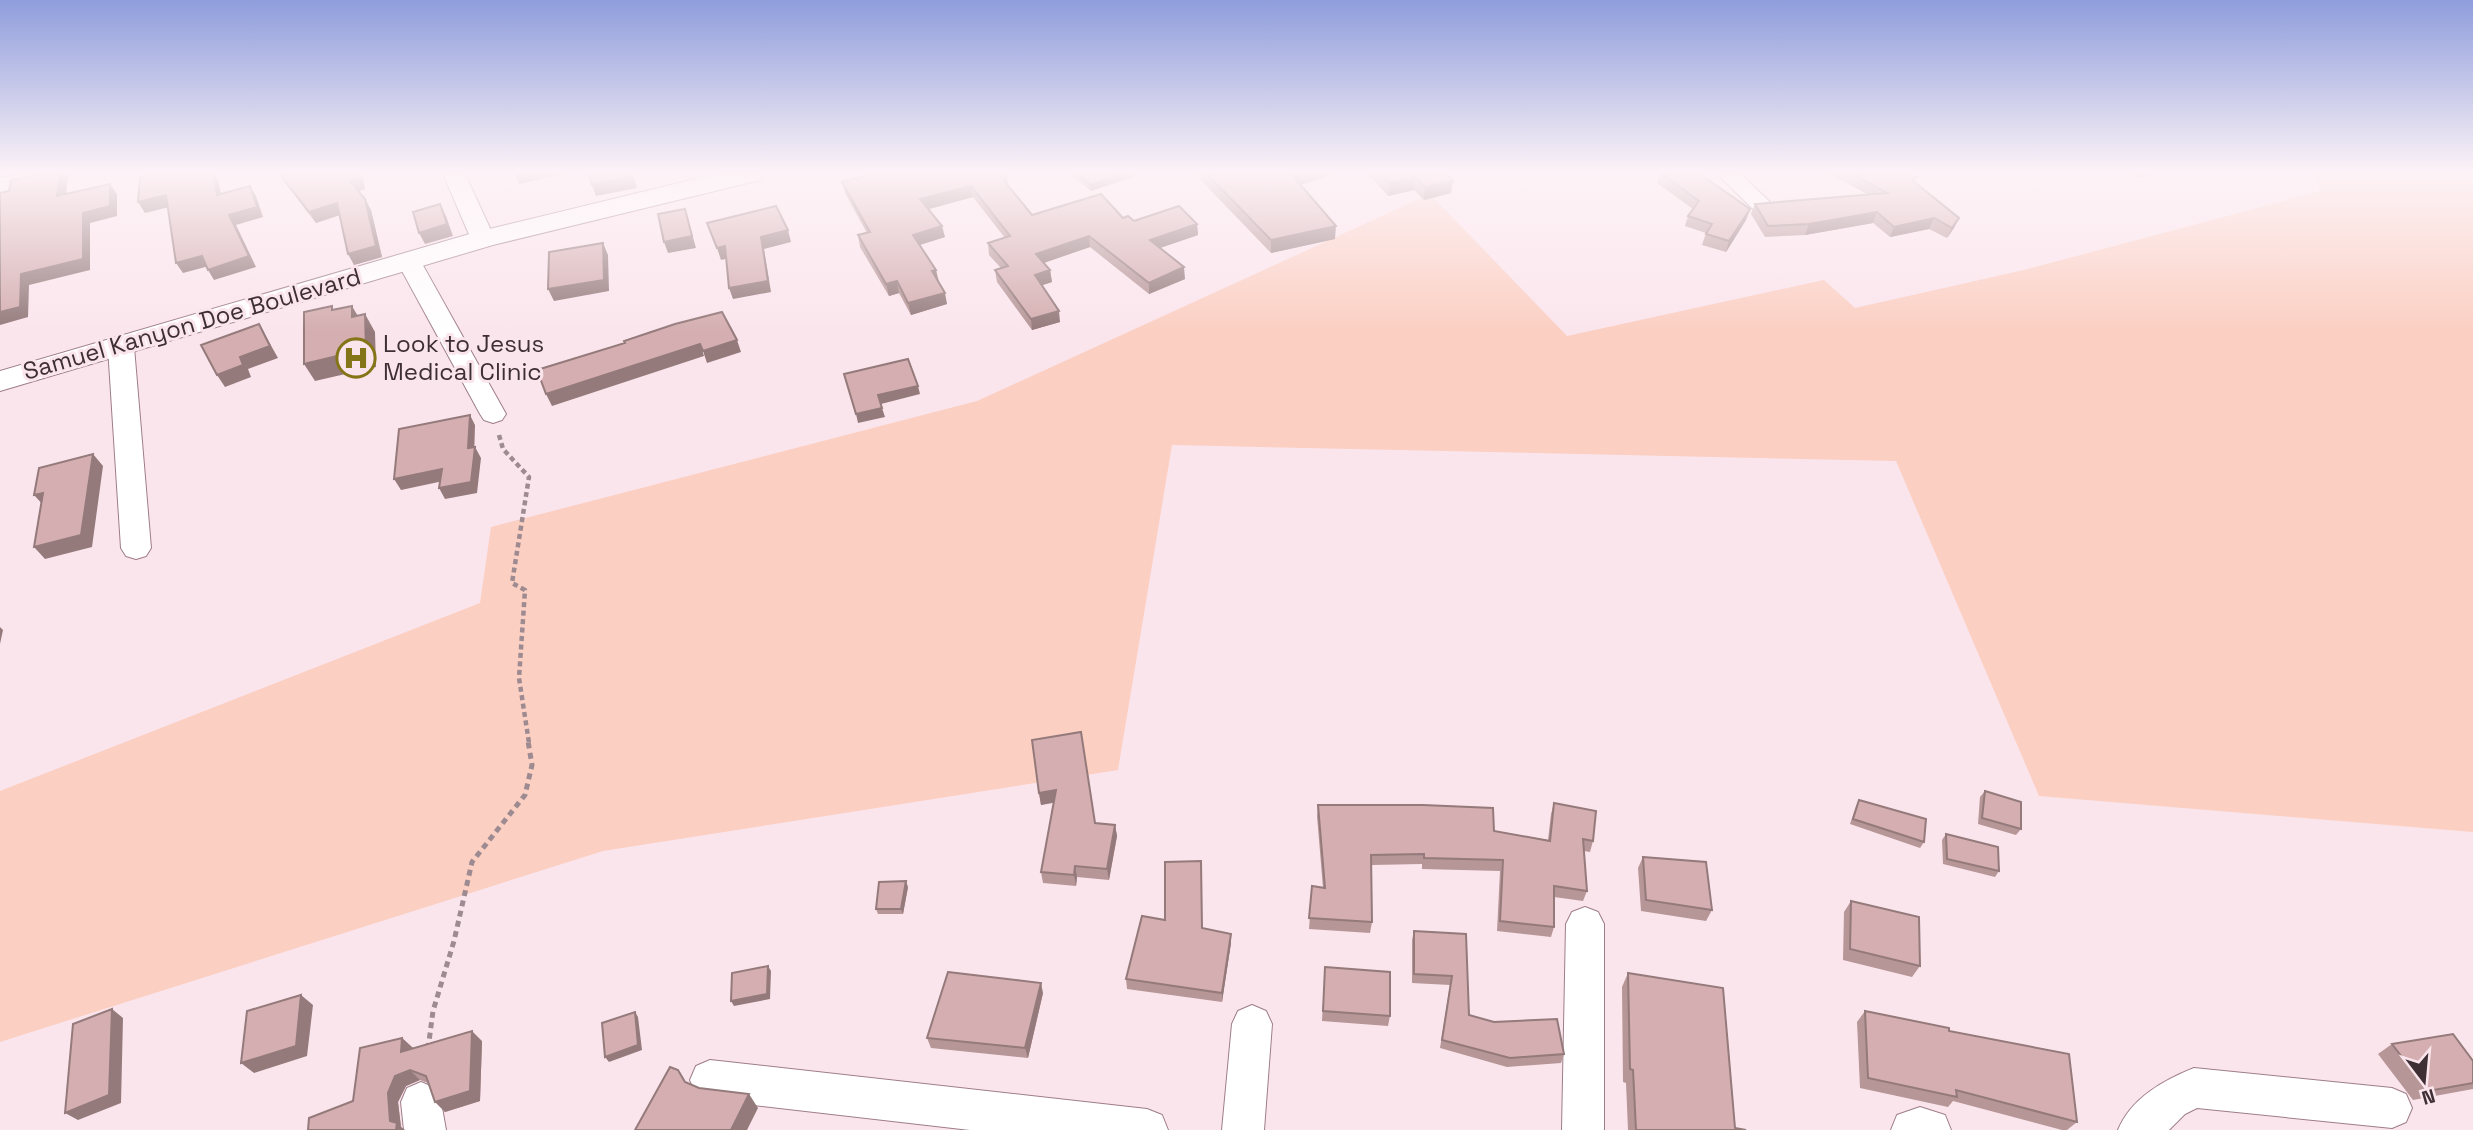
<svg xmlns="http://www.w3.org/2000/svg" width="2473" height="1130" viewBox="0 0 2473 1130" font-family="'Space Grotesk',sans-serif">
	<rect width="100%" height="100%" fill="#fbe5ed"/>
	<path fill="#fbcfc2" d="M2312,174H2473V832L2039,796L1896,461L1172,445L1118,770L603,851L0,1042V791L480,603L491,527L977,401L1430,194L1567,336L1824,280L1855,308L2024,270L2321,191Z"/>
	<g fill="none" stroke-linecap="round" stroke-linejoin="round">
		<g stroke="#9e7d8a" stroke-width="2">
			<path id="minor" d="M20,174H60L57,179L0,192V178Z
				M443,174H465L495,239L491,244H475L471,239Z
				M1717,174H1741L1772,204L1769,209H1753Z
				M408,253L416,255L420,260L506,414L502,420L493,423L484,420L480,414L396,260L400,255Z
				M121,339L130,341L134,347L151,548L146,556L136,559L126,556L121,548L108,347L112,341Z
				M1585,907L1598,912L1604,924V1130H1562L1566,924L1572,912Z
				M1252,1005L1266,1011L1272,1024L1264,1130H1222L1232,1024L1238,1011Z
				M710,1060L1147,1109L1162,1115L1168,1130H970L710,1100L696,1094L690,1080L696,1066Z
				M2194,1068L2392,1088L2406,1094L2412,1108L2406,1122L2392,1128L2197,1108L2185,1114L2169,1130H2118C2131,1098 2164,1080 2194,1068Z
				M421,1082L435,1088L441,1102L446,1130H404L401,1102L407,1088Z
				M1920,1107L1945,1115L1951,1130H1891L1897,1115Z"/>
		</g>
		<g stroke="#9e7d8a" stroke-width="2">
			<path id="tertiary" d="M716,174H763L760,180L493,245L0,391V371L473,233Z"/>
		</g>
		<path stroke="#9d8b91" stroke-width="4.5" stroke-dasharray="5 3.5" stroke-linecap="butt" d="M499,435L503,449L529,477L512,583L525,590L519,678L529,743"/>
		<path stroke="#9d8b91" stroke-width="5" stroke-dasharray="6 4.5" stroke-linecap="butt" d="M428,1049L433,1011L454,941L472,862L525,795L532,765L528,741"/>
		<use href="#minor" fill="#fff" fill-rule="evenodd"/>
		<use href="#tertiary" fill="#fff" fill-rule="evenodd"/>
	</g>
	<path fill="#b69697" d="M278,174H362L365,189L358,191L365,199L371,210L382,257L354,265L339,215L316,223Z
		M1070,174H1135V176L1091,191Z
		M1195,174H1333L1300,185L1335,239L1271,253Z
		M1368,174H1446L1451,193L1424,200L1414,190L1388,196Z
		M1659,174H1700L1750,209L1746,220L1726,252L1702,245L1706,233L1685,226L1688,216L1693,209L1657,183Z
		M1830,174H1909L1917,177L1914,183L1954,228L1947,238L1929,229L1890,237L1873,223L1805,235L1765,237L1751,214L1755,204L1867,194Z
		M2130,174H2154L2137,178Z
		M842,182L1008,186L1032,215L1123,218L1134,221L1197,224L1198,235L1160,248L1185,279L1149,294L1090,247L1044,263L1050,270L1052,282L1042,285L1060,322L1032,330L997,282L995,270L1001,268L989,255L988,243L1005,238L973,197L928,209L945,237L920,245L939,282L947,304L911,315L899,293L889,296L860,247L858,235L867,233L845,193Z
		M1985,791L2021,829L2016,835L1978,824L1980,797Z
		M1039,793L1095,823L1115,825L1117,836L1109,880L1077,877L1076,886L1043,883L1041,872L1054,802L1041,805Z
		M1859,800L1924,842L1920,848L1850,824L1856,806Z
		M1554,803L1593,841L1590,852L1584,851L1587,891L1583,901L1554,897V927L1551,937L1497,931L1500,871L1422,869V864L1372,865V922L1370,933L1309,929L1312,886L1323,888L1317,816L1318,805L1494,831L1548,840L1551,814Z
		M1946,834L1999,871L1995,877L1943,864L1942,840Z
		M1643,857L1712,910L1706,921L1641,911L1638,868Z
		M908,887L903,914H878L876,909Z
		M1851,901L1920,966L1912,977L1843,960L1844,912Z
		M1202,928L1231,943L1222,1002L1127,989L1126,979Z
		M1414,931L1466,934L1469,1015L1564,1054L1561,1063L1507,1067L1440,1048L1450,985L1412,983V940Z
		M1325,967L1390,1016L1388,1026L1322,1021Z
		M1628,973L1735,1128L1746,1130H1628L1626,1083L1623,1082L1622,987Z
		M1043,993L1028,1058L931,1048L927,1038Z
		M1865,1011L1949,1031L2077,1122L2067,1130H2062L1953,1101L1948,1107L1860,1088L1857,1022Z
		M402,1038L413,1048L482,1041L480,1101L445,1112L428,1083L420,1080L406,1086L398,1102L401,1127L405,1130H308L353,1101Z
		M2392,1044L2473,1061V1089L2413,1100L2378,1054Z"/>
	<path fill="#947a7b" d="M60,174H68L65,206L57,196Z
		M213,174H215L218,179L223,205L217,195Z
		M359,174H362L365,189L356,192L350,181Z
		M515,174H564L519,184Z
		M633,174L637,188L596,196L592,185Z
		M1124,174H1135V176L1091,191V185Z
		M1294,174H1333L1291,188L1292,175Z
		M2139,174H2154L2137,178Z
		M1007,176L1008,187L1001,177Z
		M1415,177L1414,190L1388,196L1390,183Z
		M1453,181L1451,193L1424,200L1425,187Z
		M110,184L117,194V216L90,223V270L29,285L28,317L0,325V312L21,274L83,213Z
		M250,186L256,196L263,217L236,225L256,267L214,280L208,270L229,215Z
		M971,186L973,197L922,211L920,199Z
		M166,195L173,206L145,213L138,202Z
		M365,199L371,210L382,257L354,265L348,254Z
		M337,203L343,214L316,223L309,212Z
		M440,204L446,216L453,236L425,244L419,233Z
		M685,209L696,248L668,253L664,242Z
		M1750,209L1746,220L1726,252L1729,241Z
		M1877,212L1873,223L1805,235L1809,224Z
		M1934,218L1929,229L1890,237L1894,227Z
		M1959,218L1954,228L1947,238L1952,228Z
		M1197,224L1198,235L1151,251L1150,240Z
		M942,226L945,237L916,246L913,235Z
		M1336,226L1335,239L1271,253V240Z
		M788,230L791,242L764,249L771,292L733,299L729,288L761,237Z
		M1089,236L1090,247L1037,265L1036,254Z
		M603,243L608,255L609,291L554,301L548,289Z
		M725,246L729,258L721,260L717,248Z
		M202,256L209,266L183,273L176,263Z
		M1184,267L1185,279L1149,294V283Z
		M936,270L939,282L932,271Z
		M1050,270L1052,282L1037,287L1035,275Z
		M897,281L899,293L889,296L886,284Z
		M945,293L947,304L911,315L908,303Z
		M352,306L362,323L352,317Z
		M1059,311L1060,322L1032,330L1031,319Z
		M365,314L375,332L376,367L315,381L304,364Z
		M259,324L278,358L248,369L251,377L225,387L217,375L240,357Z
		M737,340L741,352L707,363L703,351Z
		M700,344L704,356L552,406L546,394Z
		M918,386L920,394L881,404L878,395Z
		M882,408L885,417L858,423L856,414Z
		M470,415L475,425L474,459L468,448Z
		M475,447L481,458L477,493L445,499L439,488Z
		M93,454L103,466L92,547L45,559L34,547Z
		M442,469L448,480L401,490L394,479Z
		M43,493L45,507L34,495Z
		M0,627L3,630L0,644Z
		M1056,790L1058,802L1041,805L1039,793Z
		M1115,825L1117,836L1109,880L1107,869Z
		M1075,866L1077,877L1076,886L1074,875Z
		M906,881L908,887L903,914L901,909Z
		M1231,934V943L1222,1002V993Z
		M768,966L771,971L770,999L734,1006L731,1001Z
		M1041,983L1043,993L1028,1058L1025,1048Z
		M301,995L313,1005L307,1056L254,1073L241,1063Z
		M112,1009L123,1018L121,1103L78,1120L65,1113Z
		M635,1012L638,1017L642,1050L609,1062L605,1057Z
		M472,1031L482,1041L480,1101L445,1112L435,1102Z
		M402,1038L413,1048L412,1062L401,1052Z
		M410,1070L420,1080L406,1086L398,1102L401,1127L405,1130H396L390,1121L388,1093L395,1076Z
		M749,1094L758,1108L747,1130H731Z"/>
	<path fill="#d4aeb0" stroke="#947a7b" stroke-width="2" d="M39,174H60L57,196L110,184V206L83,213V259L21,274L20,307L0,312V193L9,191L11,180Z
		M152,174H213L217,195L250,186L257,207L229,215L249,256L208,270L202,256L176,263L166,195L138,202L140,177Z
		M280,174H359L360,178L350,181L365,199L376,246L348,254L337,203L309,212Z
		M589,174H632V176L592,185Z
		M873,174H1005L1007,176L1001,177L1032,215L1101,194L1123,218L1128,216L1134,221L1179,206L1197,224L1150,240L1184,267L1149,283L1089,236L1036,254L1050,270L1035,275L1059,311L1031,319L995,270L1008,266L988,243L1010,236L971,186L920,199L942,226L913,235L936,270L932,271L945,293L908,303L897,281L886,284L858,235L870,232L842,182Z
		M1077,174H1124L1091,185Z
		M1207,174H1294L1292,175L1336,226L1271,240Z
		M1381,174H1446L1453,181L1425,187L1415,177L1390,183Z
		M1662,174H1700L1750,209L1729,241L1706,234L1712,224L1688,216L1699,201Z
		M1853,174H1909L1917,177L1912,180L1959,218L1952,228L1934,218L1894,227L1877,212L1809,224L1768,226L1755,204L1887,193Z
		M440,204L447,224L419,233L413,212Z
		M776,206L788,230L761,237L768,281L729,288L725,246L717,248L707,223Z
		M685,209L692,236L664,242L658,214Z
		M603,243L604,280L548,289L549,252Z
		M332,306V310L352,306V317L365,314L366,349L304,364V312Z
		M722,312L737,340L703,351L700,344L546,394L537,370L625,343L624,341L675,324Z
		M259,324L270,346L240,357L243,365L217,375L201,345Z
		M908,359L918,386L878,395L882,408L856,414L844,374Z
		M470,415L468,448L475,447L471,482L439,488L442,469L394,479L399,429Z
		M93,454L81,535L34,547L43,493L34,495L39,468Z
		M1081,732L1095,823L1115,825L1107,869L1075,866L1074,875L1041,872L1056,790L1039,793L1032,740Z
		M1985,791L2021,802V829L1982,818Z
		M1859,800L1926,819L1924,842L1853,819Z
		M1554,803L1596,811L1593,841L1583,839L1587,891L1554,886V927L1500,921L1503,860L1424,858V854L1371,855L1372,922L1309,918L1312,886L1325,888L1318,805H1423L1493,808L1494,831L1550,841Z
		M1946,834L1998,847L1999,871L1947,859Z
		M1643,857L1706,862L1712,910L1646,900Z
		M1201,861L1202,928L1231,934L1222,993L1126,979L1142,916L1165,920V862Z
		M906,881L901,909H876L879,882Z
		M1851,901L1919,917L1920,966L1850,949Z
		M1414,931L1466,934L1469,1015L1494,1022L1557,1019L1564,1054L1510,1058L1442,1040L1452,976L1414,974Z
		M768,966L767,994L731,1001L732,973Z
		M1325,967L1390,972V1016L1323,1011Z
		M948,972L1041,983L1025,1048L927,1038Z
		M1628,973L1723,988L1735,1128L1746,1130H1636L1633,1070L1630,1069Z
		M301,995L296,1046L241,1063L247,1011Z
		M112,1009L109,1095L65,1113L73,1024Z
		M1865,1011L1949,1028V1031L2069,1054L2077,1122L1956,1090L1957,1097L1868,1078Z
		M635,1012L638,1045L605,1057L602,1023Z
		M472,1031L470,1091L435,1102L426,1076L410,1070L395,1076L388,1093L390,1121L397,1123L396,1130H308L309,1118L353,1101L360,1048L402,1038L401,1052Z
		M2453,1034L2473,1061V1083L2428,1091L2392,1044Z
		M670,1067L678,1070L685,1082L699,1088L749,1094L731,1130H635Z"/>
	<linearGradient id="sky" x2="0" y2="1"><stop stop-color="#8f9ddc"/><stop offset="0.52" stop-color="#fdf3f7"/><stop offset="1" stop-color="#fdf3f7" stop-opacity="0"/></linearGradient>
	<rect width="2473" height="332" fill="url(#sky)"/>
	<defs>
		<g id="hospital-ring" transform="scale(2.0125)"><circle r="9.5" fill="#fbe5ed" stroke="#847518" stroke-width="1.5"/><path d="M-5-5h3v3.5h4V-5h3V5h-3V1.5h-4V5h-3Z" fill="#847518"/></g>
	</defs>
	<g fill-rule="evenodd">
		<use href="#hospital-ring" x="356" y="358"/>
	</g>
	<g text-anchor="middle" stroke-width="6" stroke-linejoin="round" paint-order="stroke">
		<g font-size="24" fill="#3d2f34" stroke="#fbe5ed">
			<text transform="translate(192 324) rotate(-16)" y="8">Samuel Kanyon Doe Boulevard</text>
		</g>
		<g font-size="24" fill="#3d2f34" stroke="#fbe5ed" text-anchor="start">
			<text x="383" y="352">Look to Jesus<tspan x="383" dy="28">Medical Clinic</tspan></text>
		</g>
	</g>
	<g transform="translate(2424 1081) rotate(164)" stroke="#fbe5ed" stroke-width="5" paint-order="stroke">
	<path d="M0-5L12 26L0 18L-12 26Z" fill="#3d2f34"/>
	<text y="-10" font-size="19" font-weight="bold" text-anchor="middle" fill="#3d2f34">N</text>
	</g>
</svg>
